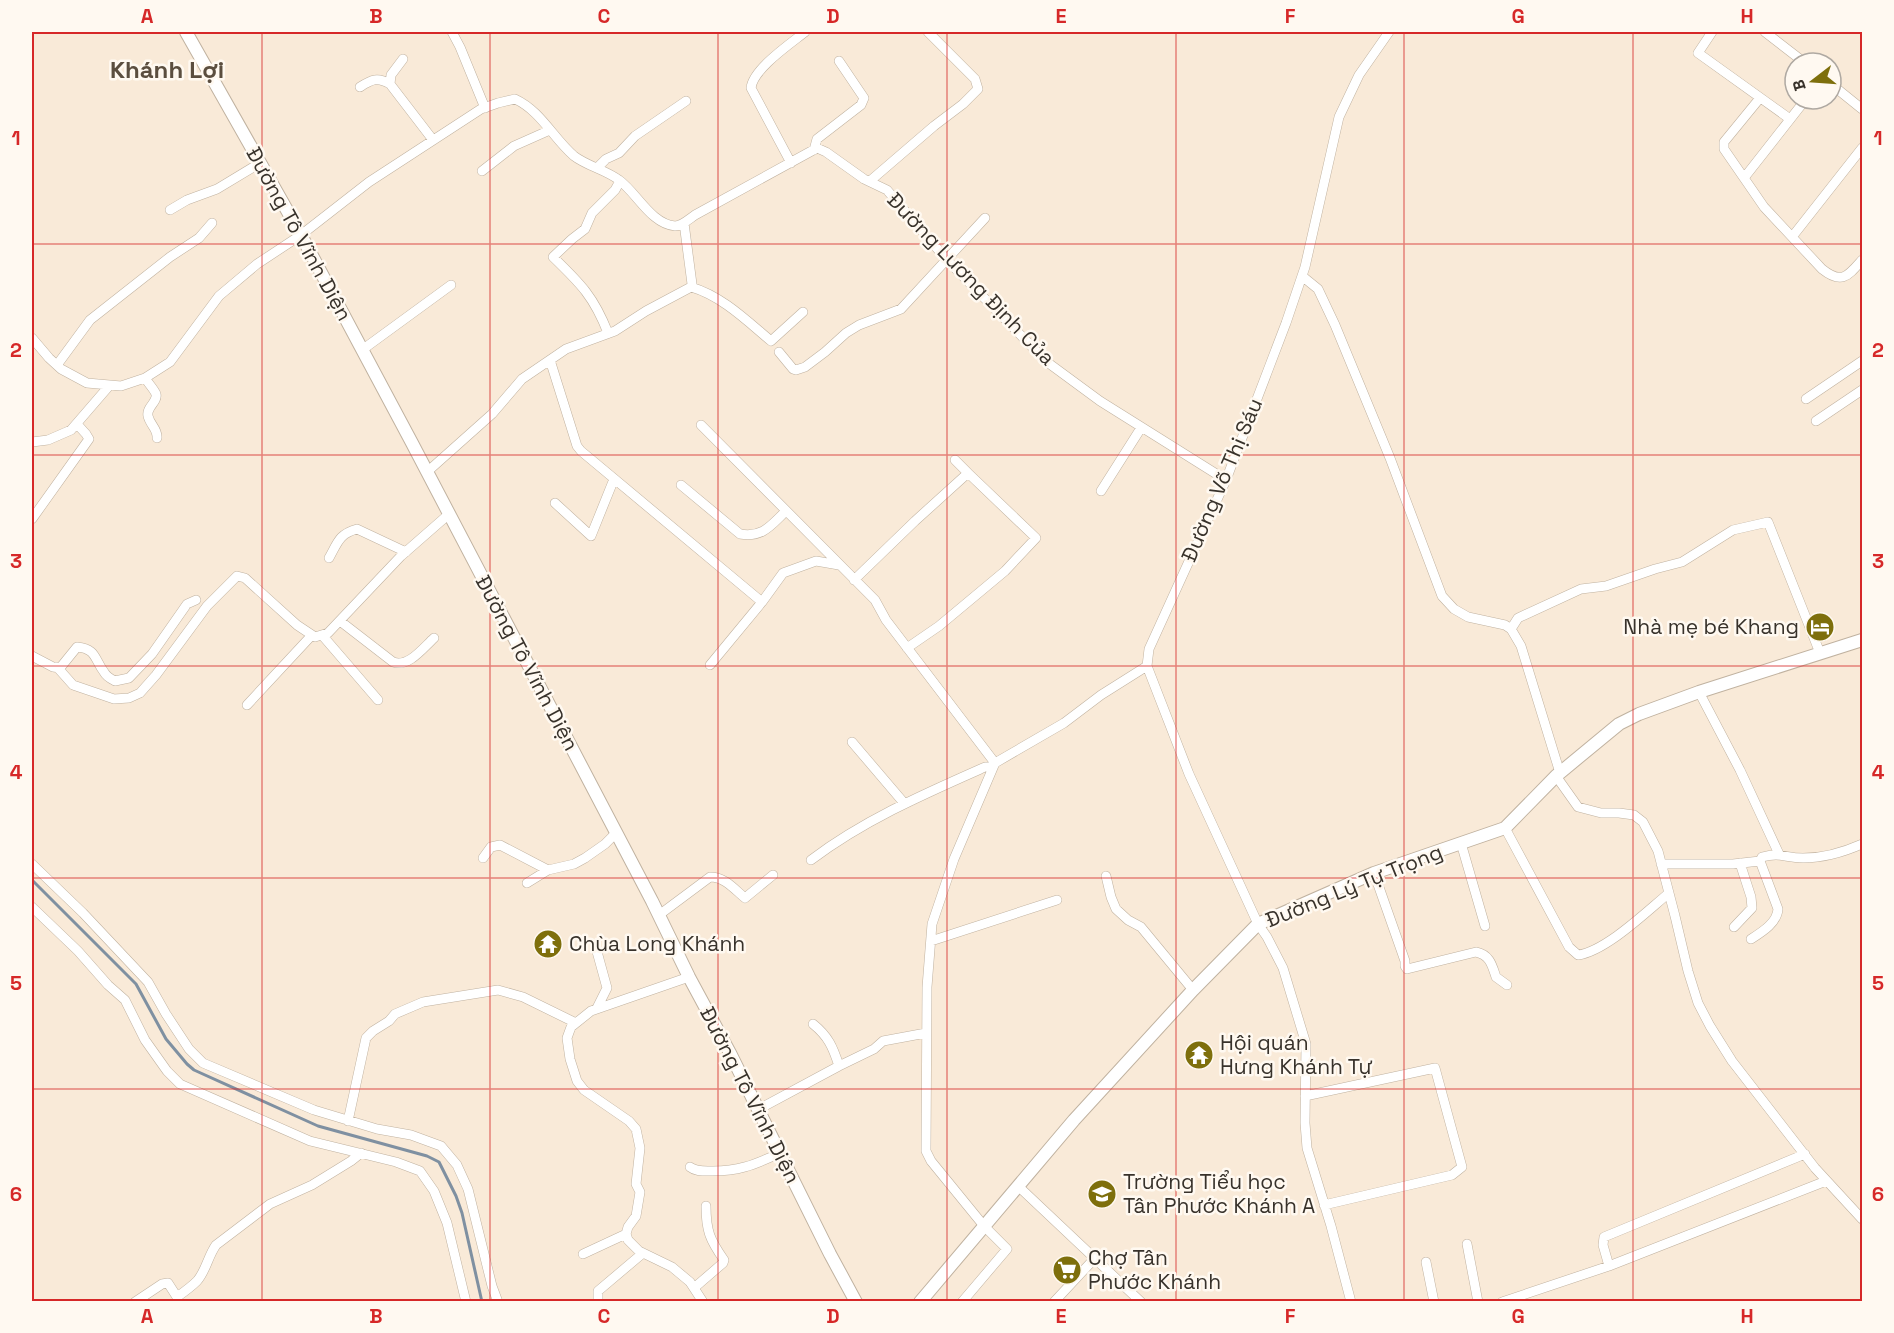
<svg xmlns="http://www.w3.org/2000/svg" width="1894" height="1333" viewBox="0 0 1894 1333" font-family="'Space Grotesk',sans-serif">
	<rect width="100%" height="100%" fill="#f9ead8"/>
	<g fill="none" stroke-linecap="round" stroke-linejoin="round">
		<path stroke="#7f90a1" stroke-width="3" d="M32,880L136,984L166,1039L187,1064L194,1070L318,1126L427,1156L439,1162L456,1196L462,1213L482,1302"/>
		<g stroke="#c0b2a0" stroke-width="10">
			<path id="minor" d="M452,32L460,47L485,108
				M1712,32L1698,53L1790,119
				M1765,32L1805,63
				M390,84L391,75L403,59
				M1831,84L1862,109
				M360,87C372,79 378,77 390,84L433,140
				M1760,98L1724,142V149L1764,207L1822,269C1842,285 1848,276 1862,260
				M814,150L817,139L861,105L864,98L839,61
				M791,163L751,88C753,69 790,44 805,32
				M597,168L606,159L619,153L635,136L686,101
				M482,171L514,146L550,130
				M1744,178L1806,99
				M870,181L934,126L963,104L978,89L975,79L928,32
				M170,210L187,200L217,189L260,163
				M1792,237L1862,148
				M1302,276L1318,289L1335,325L1390,458L1442,596L1454,609L1468,617L1505,625L1511,629L1521,646L1560,773
				M691,287C722,296 747,321 771,341L803,312
				M608,333C594,297 581,284 553,257L572,239L585,229L592,213L615,190L620,181
				M32,338L49,358L61,369L87,383L121,386L145,378L170,362L219,296L257,264L301,235L369,182L481,109L498,103L515,99C541,111 553,138 574,156C587,166 606,170 619,180C637,193 651,224 675,226C682,226 689,219 695,215L817,148L826,152L864,179L887,190L947,260L1047,362L1100,401L1226,480
				M362,350L451,285
				M779,352L793,369L796,370L805,367L825,352L846,333L859,325L901,309L985,218
				M550,360L577,446L581,451L762,602
				M57,365L90,320L170,257L199,238L212,223
				M145,378C148,383 154,389 156,394C158,402 146,407 148,416C150,425 158,429 157,438
				M1806,399L1862,361
				M1816,421L1862,390
				M701,425L875,600L886,620L995,763
				M32,442L48,440L71,430L109,386
				M427,472L492,414L522,379L566,349L615,331L646,311L691,287L692,284L684,223
				M681,485L740,534C763,538 771,525 786,511
				M1101,491L1141,428
				M555,503L591,536L614,479
				M32,519L89,439L86,434L77,424
				M329,558C338,542 339,534 357,529L406,552
				M854,580L915,521L968,473L955,460
				M340,621L393,662C408,668 423,648 434,638
				M1511,629L1518,618L1581,589L1606,586L1655,569L1682,562L1733,530L1768,522L1820,653
				M322,635L378,700
				M907,648L939,626L1005,571L1036,538L968,473
				M32,656L53,667L60,668L77,647C97,649 94,659 104,672C106,676 111,679 115,681L129,678L152,654L187,604L196,600
				M710,665L762,602L783,573L816,561L839,565
				M57,667L73,685L114,699L129,698L140,693L156,675L207,606L237,576L245,578L297,625L315,637L328,633L401,556L449,514
				M1699,692L1740,770L1779,854
				M247,705L312,635
				M852,742L904,803
				M1556,776L1578,807L1601,813H1619L1634,815L1643,822L1658,851L1675,916L1688,971L1698,1003L1710,1026L1732,1061L1815,1168L1862,1219
				M1505,828L1569,947L1578,955C1606,951 1646,912 1669,893
				M1461,843L1485,926
				M483,858L491,847L500,845L548,870
				M811,860C864,820 924,794 985,767H993
				M32,864L83,913L148,982L166,1014L189,1049L203,1063L314,1110L377,1129L411,1135L441,1146L457,1165L468,1189L492,1286L498,1302
				M1661,864H1733L1760,861
				M1374,873L1405,961V966L1407,969L1476,952C1490,955 1492,965 1496,977L1507,985
				M1106,876L1111,897L1116,909L1128,920L1141,927L1193,990
				M527,883L548,870L574,864L585,858L605,844L616,833
				M32,907L78,951L108,985L125,1000L145,1040L167,1071L180,1084L310,1141L396,1162L420,1171L434,1191L447,1223L466,1302
				M659,915L710,877C725,877 734,889 745,898L773,875
				M1734,927L1752,908L1751,897L1740,863
				M1751,939C1762,932 1777,923 1778,909L1760,861L1762,857C1781,852 1785,858 1803,858C1823,858 1844,852 1862,844
				M931,941L1057,900
				M596,948L607,988L597,1008
				M689,977L591,1011L571,1027L567,1038L570,1059L577,1081L584,1090L629,1121L636,1129L640,1148L636,1184L640,1192L636,1216L628,1227L626,1234L628,1240L639,1251L672,1267L690,1282L703,1302
				M813,1024C828,1036 833,1047 839,1066L874,1049L883,1041L926,1033
				M1305,1096L1435,1068L1462,1167L1452,1175L1324,1205
				M759,1109L839,1066
				M348,1121L366,1038L373,1031L389,1021L395,1014L423,1002L498,990L523,997L576,1023
				M690,1167C695,1171 701,1171 708,1171C737,1172 754,1165 780,1153
				M1018,1186L1141,1302
				M1467,1244L1478,1302
				M583,1254L626,1234
				M1426,1262L1434,1302
				M1609,1266L1603,1245L1604,1237L1805,1154
				M694,1288L723,1263L724,1260C710,1240 706,1231 706,1206
				M135,1302L162,1284L168,1283L177,1297C184,1292 191,1287 197,1281C206,1271 208,1256 216,1245L270,1204L312,1185L351,1161L361,1153
				M598,1302V1291L643,1253
				M962,1302L1007,1249L984,1226L931,1161L926,1151L927,987L932,924L954,859L995,763L1064,723L1101,695L1147,666
				M1054,1302L1095,1258
				M1351,1302L1331,1226L1307,1148L1305,1123L1306,1044L1283,968L1267,937L1258,924L1189,774L1147,666L1149,649L1226,480L1286,323L1305,267L1339,117L1359,75L1389,32
				M1502,1302L1609,1266L1826,1181"/>
		</g>
		<g stroke="#c0b2a0" stroke-width="14">
			<path id="major" d="M186,32L301,235L412,443L652,901L689,977L730,1053L830,1254L856,1302
				M920,1302L1074,1120L1193,990L1258,924L1374,873L1505,828L1556,776L1619,724L1639,714L1699,692L1862,640"/>
		</g>
		<use href="#minor" stroke="#fff" stroke-width="9"/>
		<use href="#major" stroke="#fff" stroke-width="12"/>
	</g>
	<path fill="none" stroke="#d62828" stroke-width="1.5" stroke-opacity="0.55" d="M262,32V1302M490,32V1302M718,32V1302M947,32V1302M1176,32V1302M1404,32V1302M1633,32V1302M32,244H1862M32,455H1862M32,666H1862M32,878H1862M32,1089H1862"/>
	<defs>
		<g id="hotel-disc" transform="scale(1.5)"><circle r="9.5" fill="#7e6f0c" stroke="#fff9f1"/><path d="M-6-4.5h1.5V1H6V5H4.5V3h-9V5H-6ZM-4 0a1.8 1.8 0 1 1 3.6 0ZM.5 0V-2.5h3Q6-2.5 6 0Z" fill="#fff"/></g>
		<g id="temple-disc" transform="scale(1.5)"><circle r="9.5" fill="#7e6f0c" stroke="#fff9f1"/><path d="M0-6L5-2H3V0L6.5 2.5H4V6H1.5V3h-3V6H-4V2.5H-6.5L-3 0V-2H-5Z" fill="#fff"/></g>
		<g id="school-disc" transform="scale(1.5)"><circle r="9.5" fill="#7e6f0c" stroke="#fff9f1"/><path d="M0-5L7-2L0 1L-7-2ZM-4 1L0 2.5L4 1V4Q0 6-4 4Z" fill="#fff"/></g>
		<g id="supermarket-disc" transform="scale(1.5)"><circle r="9.5" fill="#7e6f0c" stroke="#fff9f1"/><path d="M-6-5.5h2.5l.6 2H6L4.5 2H-2.5L-4.4-4H-6ZM-1.5 3.2a1.3 1.3 0 1 0 .1 0ZM3 3.2a1.3 1.3 0 1 0 .1 0Z" fill="#fff"/></g>
	</defs>
	<g fill-rule="evenodd">
		<use href="#hotel-disc" x="1820" y="627"/>
		<use href="#temple-disc" x="548" y="944"/>
		<use href="#temple-disc" x="1199" y="1055"/>
		<use href="#school-disc" x="1102" y="1194"/>
		<use href="#supermarket-disc" x="1067" y="1270"/>
	</g>
	<g text-anchor="middle" stroke-width="5" stroke-linejoin="round" paint-order="stroke">
		<g font-size="21" fill="#38322b" stroke="#fff9f1">
			<text transform="translate(299 234) rotate(61)" y="7">Đường Tô Vĩnh Diện</text>
			<text transform="translate(971 279) rotate(46)" y="7">Đường Lương Định Của</text>
			<text transform="translate(1222 480) rotate(-67)" y="7">Đường Võ Thị Sáu</text>
			<text transform="translate(527 663) rotate(62)" y="7">Đường Tô Vĩnh Diện</text>
			<text transform="translate(1354 886) rotate(-22)" y="7">Đường Lý Tự Trọng</text>
			<text transform="translate(750 1095) rotate(63)" y="7">Đường Tô Vĩnh Diện</text>
		</g>
		<g font-size="21" fill="#38322b" stroke="#fff9f1" text-anchor="start">
			<text x="1799" y="634" text-anchor="end">Nhà mẹ bé Khang</text>
			<text x="569" y="951">Chùa Long Khánh</text>
			<text x="1220" y="1050">Hội quán<tspan x="1220" dy="24">Hưng Khánh Tự</tspan></text>
			<text x="1123" y="1189">Trường Tiểu học<tspan x="1123" dy="24">Tân Phước Khánh A</tspan></text>
			<text x="1088" y="1265">Chợ Tân<tspan x="1088" dy="24">Phước Khánh</tspan></text>
		</g>
		<g font-size="24" font-weight="bold" fill="#5b4e3f" stroke="#fff9f1">
			<text x="167" y="78">Khánh Lợi</text>
		</g>
	</g>
	<rect width="1894" height="1333" fill="none" stroke="#fff9f1" stroke-width="66"/>
	<g transform="translate(1813 81) rotate(253)"><circle r="28" fill="#fff9f1" stroke="#afa9a2" stroke-width="1.5"/>
	<path d="M0-4.5L10 22L0 15L-10 22Z" fill="#7e6f0c"/>
	<text y="-9" font-size="16" font-weight="bold" text-anchor="middle" fill="#38322b">B</text>
	</g>
	<rect x="33" y="33" width="1828" height="1267" fill="none" stroke="#d62828" stroke-width="2"/>
	<g font-size="20" text-anchor="middle" font-weight="bold" fill="#d62828">
		<text x="147" y="23">A</text>
		<text x="376" y="23">B</text>
		<text x="604" y="23">C</text>
		<text x="833" y="23">D</text>
		<text x="1061" y="23">E</text>
		<text x="1290" y="23">F</text>
		<text x="1518" y="23">G</text>
		<text x="1747" y="23">H</text>
		<text x="16" y="145">1</text>
		<text x="1878" y="145">1</text>
		<text x="16" y="357">2</text>
		<text x="1878" y="357">2</text>
		<text x="16" y="568">3</text>
		<text x="1878" y="568">3</text>
		<text x="16" y="779">4</text>
		<text x="1878" y="779">4</text>
		<text x="16" y="990">5</text>
		<text x="1878" y="990">5</text>
		<text x="16" y="1201">6</text>
		<text x="1878" y="1201">6</text>
		<text x="147" y="1323">A</text>
		<text x="376" y="1323">B</text>
		<text x="604" y="1323">C</text>
		<text x="833" y="1323">D</text>
		<text x="1061" y="1323">E</text>
		<text x="1290" y="1323">F</text>
		<text x="1518" y="1323">G</text>
		<text x="1747" y="1323">H</text>
	</g>
</svg>
